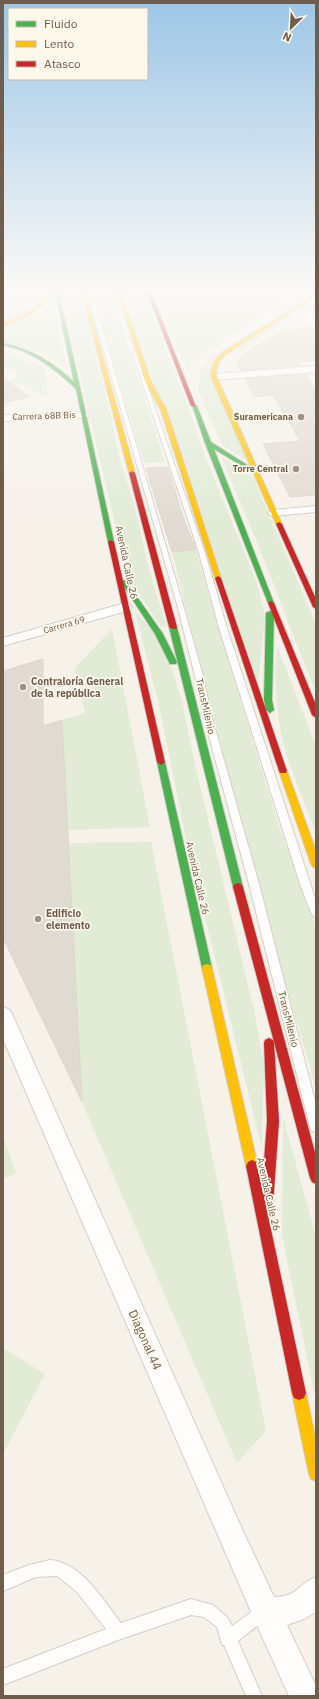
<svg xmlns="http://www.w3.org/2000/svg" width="319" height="1699" viewBox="0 0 319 1699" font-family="'IBM Plex Sans',sans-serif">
	<rect width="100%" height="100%" fill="#f6f2ea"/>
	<path fill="#e1ebd6" d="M3,287H49C46,309 20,315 3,323Z
		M62,287H78L111,416L119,457L134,504L149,570L166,625L161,627L127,575L65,310Z
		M91,287H108L165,462L144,463Z
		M121,287H141L151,309L177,380L191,414L204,454L257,583L265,616L258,685Z
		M152,287H185L209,291L249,292L288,287H308L207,350L195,360L188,373Z
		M53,304L66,369C43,351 31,348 3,342V329L43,312Z
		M310,304H316L238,353L232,352Z
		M3,352L22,358L45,368L48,396H42L28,386L8,382L19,375L11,369H3Z
		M215,353H218L209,365L249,462L222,445L198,389L200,373L205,364Z
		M221,456L253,477L316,624V693L257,542Z
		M196,550L214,614L279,826L316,927V1090C305,1047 291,1005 279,962C242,825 205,689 172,552Z
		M135,612L150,627L168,659L182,701L195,765L254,1010L264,1064L262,1148L187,844L159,705Z
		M112,629L150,827L68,830L62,720L85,713L74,669Z
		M277,646L316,746V834C306,806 294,778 285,750C276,718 274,678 277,646Z
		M151,842L266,1431L237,1463L82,1102L68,843Z
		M283,1117L316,1237V1402L282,1235Z
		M3,1136L16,1173L3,1179Z
		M3,1348L45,1374L3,1454Z"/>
	<path fill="#e1dad2" stroke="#ded6cd" d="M316,325V361L298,362L300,366L240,370L237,363L244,354L279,332Z
		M305,374L316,392V495L290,497L263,444L300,441L273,395L254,397L245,379Z
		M3,377L29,397L3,403Z
		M168,467L183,517L196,550L172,552L146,468Z
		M43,659V726L62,720L82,1102L3,938V671Z"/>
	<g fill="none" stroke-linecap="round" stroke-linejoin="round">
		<g stroke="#d3cec8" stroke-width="2">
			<path id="lane" d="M86,287H90L184,608L203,676L211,714L259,884L316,1105V1132L312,1131L310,1127L249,884L203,714L195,676L178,608Z
				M109,287H113L130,336L126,335Z
				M132,352L136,353L205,553L227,628L316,901V917L313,916L311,913L300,884L219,628L199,553Z
				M50,1560C81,1562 104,1601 121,1623L191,1599L213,1605L227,1617L232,1626L258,1607L263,1604L268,1607L271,1612L268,1617L238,1641L262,1696H246L224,1645H222L217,1627L204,1617L191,1615L118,1640L3,1685V1669L106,1629L76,1591L57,1576L36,1577L3,1591V1575L29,1565Z"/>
		</g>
		<g stroke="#d3cec8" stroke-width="2">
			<path id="street" d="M316,366V372L214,380L209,377L214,374Z
				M84,412L89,415L88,417L3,421V415Z
				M316,506V512L274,516L270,515L268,513L270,511L274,510Z
				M125,603L130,604L132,607L130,610L3,646V638Z
				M3,1007L10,1010L13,1016L243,1531L274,1597C298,1597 296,1585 316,1577V1612L304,1619L287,1625L316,1686V1696H289L255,1621L3,1039Z"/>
		</g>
		<g stroke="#d4cdc7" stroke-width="2">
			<path id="fast" d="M54,287H58L114,542L111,544L108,542L76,389C54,368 33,352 3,345V343C32,349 53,362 74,382Z
				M192,405L197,406L211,442L260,473L255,474L214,449L274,603L273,604L271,605L268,603L205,443Z
				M124,580L126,581L163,634L177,662L176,664H170L155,634L121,582Z
				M270,611L274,613L272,700L274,710L270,713L266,710L264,700L266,613Z
				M170,625H173L177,627L243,887L241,890H235L233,887L169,627Z
				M161,759L165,762L212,968L211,971L207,972L203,971L202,968L157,762Z"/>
		</g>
		<g stroke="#d4cdc7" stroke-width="2">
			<path id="slow" d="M54,287L58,288C44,307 26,320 3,326V323C25,316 41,305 54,287Z
				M80,287H84L135,473L134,474L129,473Z
				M116,287H120L151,381L167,411L221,578L220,579H216L215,578L161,411L145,381Z
				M203,287L239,289L279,287L239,291Z
				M316,294V297L228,353C219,360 215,366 217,377L282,524L279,526L276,524L211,377C210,365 215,358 224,351Z
				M283,768L287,771L316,851V868L313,867L311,864L279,771Z
				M207,964L211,965L212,968L258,1166L256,1170L252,1172L248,1170L246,1166L202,968L203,965Z
				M299,1386L304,1388L306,1393L316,1441V1481L311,1479L309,1474L292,1393L294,1388Z"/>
		</g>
		<g stroke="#d4cdc7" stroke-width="2">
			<path id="jam" d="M145,287H149L196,407L191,406Z
				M132,471L135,473L177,627L176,629H173L169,627L129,473Z
				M279,522L282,524L316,599V609L313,607L276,524Z
				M111,540L114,542L165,762L161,765L157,762L108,542Z
				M218,576L221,578L287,771L286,773H280L279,771L215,578Z
				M271,601L274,603L316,705V718L312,715L268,603Z
				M238,883L241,884L243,887L316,1156V1184L312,1182L310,1178L233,887L235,884Z
				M269,1038L273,1040L274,1043L279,1121L273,1205L271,1209L267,1211L306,1393L304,1398L299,1400L294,1398L292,1393L246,1166L248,1162L252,1160L256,1162L262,1187L267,1121L264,1043L265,1040Z"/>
		</g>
		<use href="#lane" fill="#fefdfc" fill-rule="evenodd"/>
		<use href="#street" fill="#fefdfc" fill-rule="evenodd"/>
		<use href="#fast" fill="#4caf50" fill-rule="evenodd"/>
		<use href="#slow" fill="#ffc107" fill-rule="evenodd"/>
		<use href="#jam" fill="#c62828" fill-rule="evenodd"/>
	</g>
	<linearGradient id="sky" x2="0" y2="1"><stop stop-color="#9dc6e6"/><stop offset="0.55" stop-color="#fbf9f6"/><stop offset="1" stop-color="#fbf9f6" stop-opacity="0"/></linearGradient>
	<rect width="319" height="525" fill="url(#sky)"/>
	<g fill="#9f9185" stroke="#fdf8ec" stroke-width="1.5">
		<circle cx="301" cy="417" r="4"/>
		<circle cx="296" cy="469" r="4"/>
		<circle cx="23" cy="687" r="4"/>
		<circle cx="38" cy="919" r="4"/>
	</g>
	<g text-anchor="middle" stroke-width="3.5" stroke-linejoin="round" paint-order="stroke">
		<g font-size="9" fill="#705d4e" stroke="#fdf8ec">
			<text transform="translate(44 416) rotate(-2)" y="3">Carrera 68B Bis</text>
			<text transform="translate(64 625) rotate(-16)" y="3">Carrera 69</text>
		</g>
		<g font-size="9" font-weight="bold" fill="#705d4e" stroke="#fdf8ec" text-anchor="end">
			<text x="293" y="420">Suramericana</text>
			<text x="288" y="472">Torre Central</text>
		</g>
		<g font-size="10" fill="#705d4e" stroke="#fdf8ec">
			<text transform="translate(127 562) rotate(78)" y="4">Avenida Calle 26</text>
			<text transform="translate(206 706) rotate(77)" y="4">TransMilenio</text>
			<text transform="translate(198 878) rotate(77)" y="4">Avenida Calle 26</text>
			<text transform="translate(289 1019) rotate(76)" y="4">TransMilenio</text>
			<text transform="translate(269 1194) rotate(77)" y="4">Avenida Calle 26</text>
		</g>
		<g font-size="10" font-weight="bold" fill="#705d4e" stroke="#fdf8ec" text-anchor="start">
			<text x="31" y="685">Contraloría General<tspan x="31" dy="12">de la república</tspan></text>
			<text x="46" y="917">Edificio<tspan x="46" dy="12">elemento</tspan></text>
		</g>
		<g font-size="12" fill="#705d4e" stroke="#fdf8ec">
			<text transform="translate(145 1340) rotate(66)" y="4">Diagonal 44</text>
		</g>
	</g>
	<rect width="319" height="1699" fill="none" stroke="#705d4e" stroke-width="8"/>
	<rect x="8" y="8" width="140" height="72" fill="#fdf8ec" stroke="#c5baad"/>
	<rect x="16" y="21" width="20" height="6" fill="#4caf50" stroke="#c5baad"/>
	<text x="44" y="28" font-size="12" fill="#705d4e">Fluido</text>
	<rect x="16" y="41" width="20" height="6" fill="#ffc107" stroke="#c5baad"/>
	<text x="44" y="48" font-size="12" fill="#705d4e">Lento</text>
	<rect x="16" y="61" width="20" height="6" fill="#c62828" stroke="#c5baad"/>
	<text x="44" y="68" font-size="12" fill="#705d4e">Atasco</text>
	<g transform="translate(291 28) rotate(204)" stroke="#fdf8ec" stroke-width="3" paint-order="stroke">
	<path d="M0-3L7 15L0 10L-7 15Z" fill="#705d4e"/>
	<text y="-6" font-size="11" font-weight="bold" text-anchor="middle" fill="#705d4e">N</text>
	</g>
</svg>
